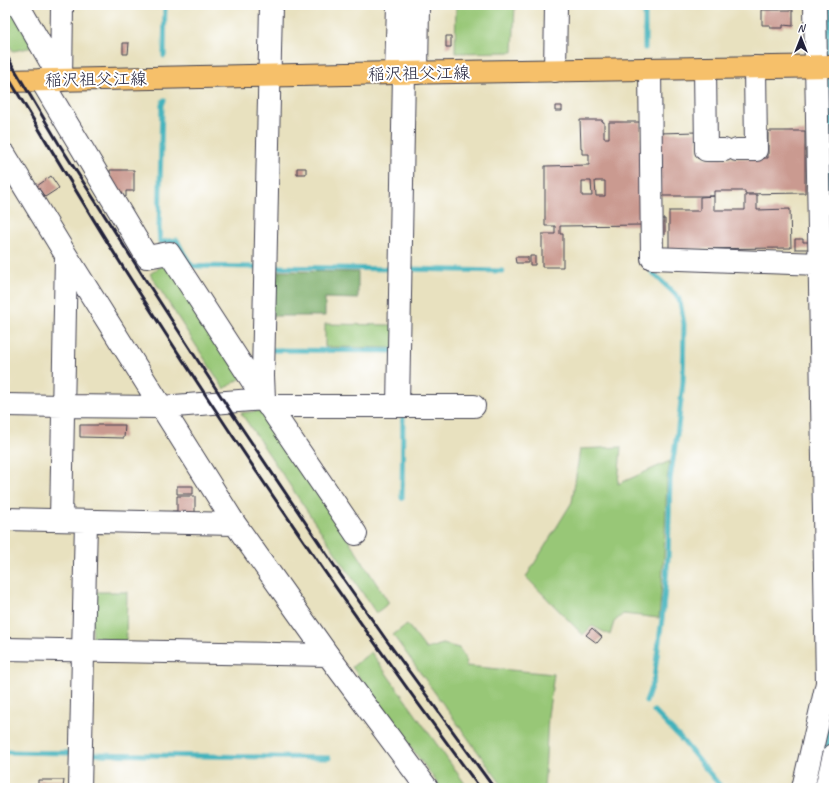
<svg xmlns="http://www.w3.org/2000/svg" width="839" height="793" viewBox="0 0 839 793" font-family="Caveat,'Klee One',sans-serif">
	<rect width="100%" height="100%" fill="#fff"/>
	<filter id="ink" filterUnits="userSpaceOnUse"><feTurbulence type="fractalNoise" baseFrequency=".025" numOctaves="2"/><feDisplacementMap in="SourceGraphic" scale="8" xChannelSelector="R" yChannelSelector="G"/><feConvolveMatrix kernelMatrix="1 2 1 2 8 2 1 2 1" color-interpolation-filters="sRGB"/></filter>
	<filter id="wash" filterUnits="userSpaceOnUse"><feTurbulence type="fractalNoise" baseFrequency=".012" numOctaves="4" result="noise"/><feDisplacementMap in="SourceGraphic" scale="16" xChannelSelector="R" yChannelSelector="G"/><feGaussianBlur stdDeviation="0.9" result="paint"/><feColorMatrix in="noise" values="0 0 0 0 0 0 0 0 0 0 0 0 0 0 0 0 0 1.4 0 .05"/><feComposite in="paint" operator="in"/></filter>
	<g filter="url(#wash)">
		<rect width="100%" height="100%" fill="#e8e1bf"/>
		<path fill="#98c777" stroke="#5d7459" d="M5,5H10L34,47L13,51L5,38Z
			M456,5H515L513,52L455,53Z
			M167,262L243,377L224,389L150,274Z
			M325,324L394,325V348L325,347Z
			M265,410L389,603L376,613L241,413Z
			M621,447L618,484L670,461L667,479L664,556L659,618L623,614L614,622L610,635L592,626L583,635L526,577L572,502L580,449Z
			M90,592H127L126,641L93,640Z
			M407,624L426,649L443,644L459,648L465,657L466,666L554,674L548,715L545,776L544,788H504L393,635Z
			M371,652L468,788H441L352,667Z"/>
		<path fill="#7aac68" stroke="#4e6752" d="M269,271L358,272V299L325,298V316H268Z"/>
		<path fill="#42b2bc" stroke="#326a7c" d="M823,5H833L834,47V572Z
			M834,686V731L821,788H809Z"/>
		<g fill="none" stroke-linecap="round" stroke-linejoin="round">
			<path stroke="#42b2bc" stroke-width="5" d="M645,5V48
				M164,56L165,5
				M164,100L162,105L159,229L160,242L177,240L184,254L192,266L258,267
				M271,267L395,269
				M406,269L503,271
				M270,350L394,351
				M402,498L403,412
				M646,702L654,678L662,619L668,558L670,479L678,428L683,382L684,324L681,307L678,297L654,274L649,268L648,263
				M654,711L682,740L722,788
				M5,752L73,753
				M87,754L329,758"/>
		</g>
		<g id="blocks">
			<path fill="#ca9a90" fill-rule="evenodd" d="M762,10H793V26L783,25V28H770V25H762Z
				M446,36H451V47H446Z
				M123,43H129L128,54H123Z
				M555,106H562V111H555Z
				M580,120H602L603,122H604V138H609V122H641L642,225L560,226V234H563V267H542V234H555V226H545V166L589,165V154H582V148H581ZM582,181H591L592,196H582ZM595,181H605V196H596Z
				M768,131H805V193L745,194V191H714V196H660L659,133L697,132V158H768Z
				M297,168H306V174H297Z
				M110,170H134V191H126V197H116L110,185Z
				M51,176L59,188L45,197L37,186Z
				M745,195H757V210L790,209L791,248L669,249V211H700V197L714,196V210H745Z
				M659,219H665V235H659Z
				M795,239H803V242H810V249H795Z
				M530,256H535V265H530Z
				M515,257H528V263H516Z
				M80,425H125L124,438L80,437Z
				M177,486H193V494H177Z
				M177,496H195V515H184V510L183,511V515H172V511H177Z
				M592,628L602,637L597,643L586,635Z
				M38,780H64L63,788H38Z"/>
		</g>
	</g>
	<g filter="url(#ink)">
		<use href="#blocks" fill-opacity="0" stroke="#403f4f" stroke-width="1"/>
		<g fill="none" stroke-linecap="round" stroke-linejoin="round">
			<g stroke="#403f4f" stroke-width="24">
				<path id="minor" d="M18,5L61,80
					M705,68L706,150H724
					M650,69L652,258L820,264
					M555,71L556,5
					M396,73L398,5
					M417,73L418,5
					M41,80L147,257L169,253L264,399L356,534
					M61,80L62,5
					M737,150H756L755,67
					M5,155L66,255L235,524L328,655L427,788
					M5,405L63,406L162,407L264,399L263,376L271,5
					M268,406H474
					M398,406L404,73
					M5,519L235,524
					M61,520L66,255
					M5,649L328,655
					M80,788L86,521
					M803,788L827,683L815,5
					M826,788L834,755"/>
			</g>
			<g stroke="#403f4f" stroke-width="24">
				<path id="major" d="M5,81L396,73L834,66"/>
			</g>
			<use href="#minor" stroke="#fff" stroke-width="22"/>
			<use href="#major" stroke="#f6c06b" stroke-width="22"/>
			<path stroke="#22223b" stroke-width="3" d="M5,53L59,144L145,279L233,415L340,574L387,641L494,788
				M5,72C48,144 90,216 135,286C244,457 359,625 480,788"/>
		</g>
	</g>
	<g text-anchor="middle" stroke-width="4" stroke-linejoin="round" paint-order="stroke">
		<g font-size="17" fill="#22223b" stroke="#fff">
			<text transform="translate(419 73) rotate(-1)" y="6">稲沢祖父江線</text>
			<text transform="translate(96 79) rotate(-1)" y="6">稲沢祖父江線</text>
		</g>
	</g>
	<rect width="839" height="793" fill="none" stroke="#fff" stroke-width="20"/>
	<g transform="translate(801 38)" stroke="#ffffff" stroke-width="3" paint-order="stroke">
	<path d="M0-3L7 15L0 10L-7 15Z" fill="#22223b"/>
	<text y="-6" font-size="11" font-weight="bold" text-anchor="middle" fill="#22223b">N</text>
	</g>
</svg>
